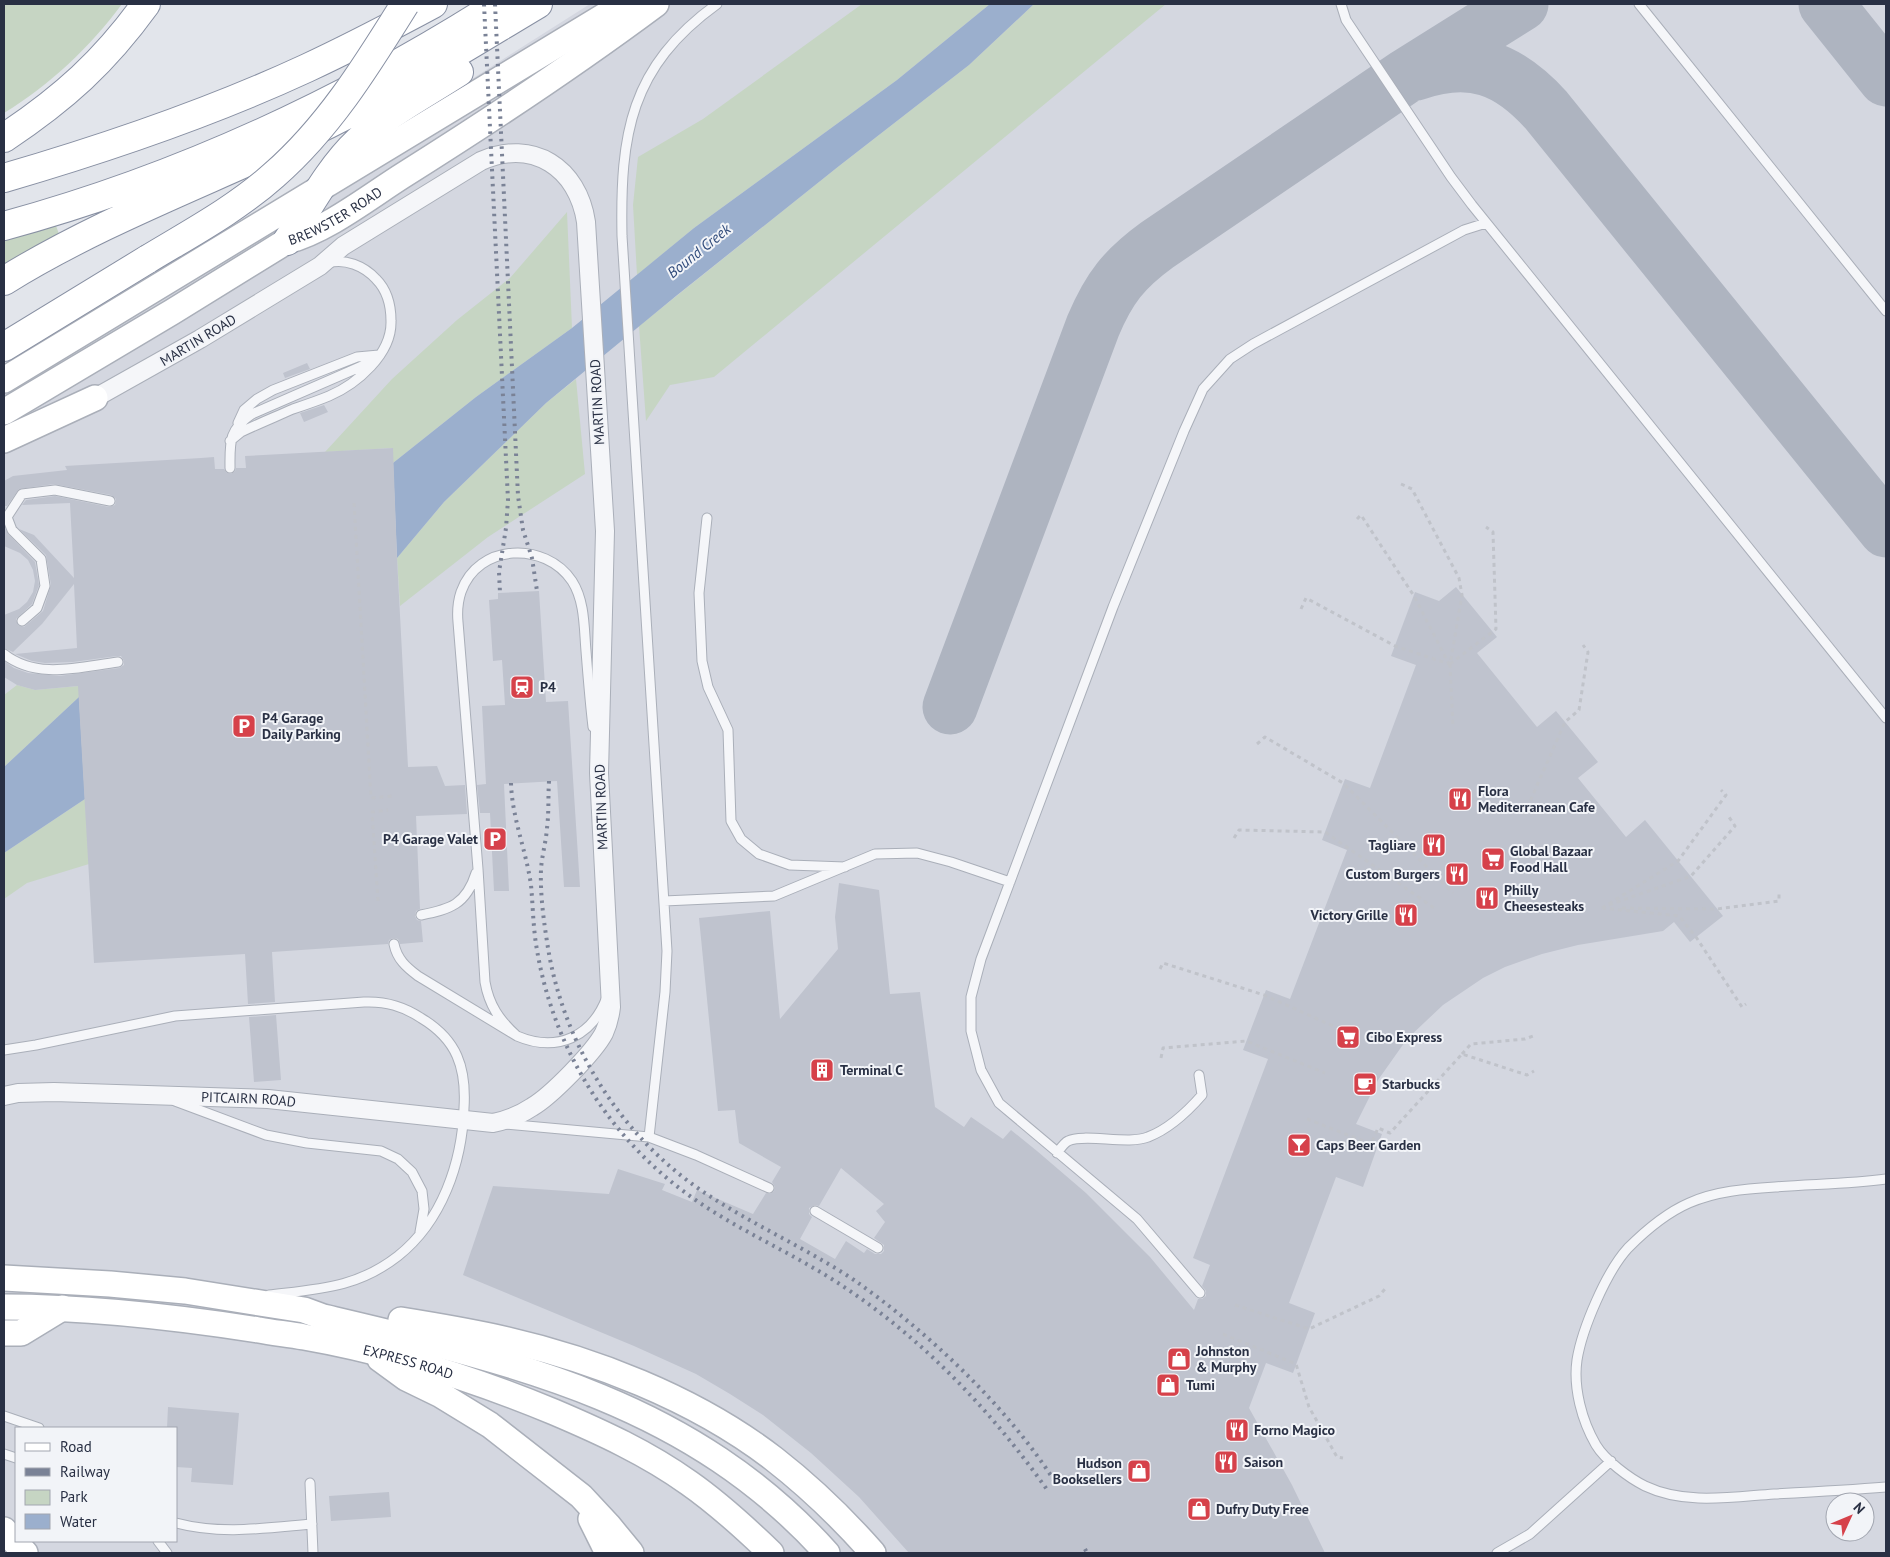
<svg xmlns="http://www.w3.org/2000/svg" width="1890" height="1557" viewBox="0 0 1890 1557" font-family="'PT Sans',sans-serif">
	<rect width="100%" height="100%" fill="#e2e5eb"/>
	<path fill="#d4d7e0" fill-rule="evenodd" d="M590,4H1886V1553H4V365L368,145ZM16,1428H176V1541H16ZM1835,1502H1865V1532H1835Z"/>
	<path fill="#c6d5c3" d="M6,4H122C90,47 50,85 4,113V7Z
		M862,4H990L897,80L694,228L637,275L633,205L638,157L703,119Z
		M1034,4H1166L714,377L670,385L646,421L639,326L839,166L969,65Z
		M567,212L572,328L476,397L393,463L392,448L325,452L392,379L457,320L510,278Z
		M55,223L59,234L4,265V236Z
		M576,379L585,474L488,537L400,606L397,558L444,502L546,403Z
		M17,685L35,690L79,686V697L4,767V695Z
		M85,799L89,864L27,883L4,899V853Z"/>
	<path fill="#9bafcd" d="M990,4H1034L969,65L839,166L676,296L546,403L444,502L397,558L393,463L476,397L572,328L694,228L897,80Z
		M79,697L85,799L4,853V767Z"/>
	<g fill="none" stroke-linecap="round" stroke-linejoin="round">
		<path stroke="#aeb4c0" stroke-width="55" d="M1826,4L1886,79
			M1416,73C1471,54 1508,68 1546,110L1886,530
			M950,707L1093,326C1109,288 1124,269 1157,245L1406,76L1521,4"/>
	</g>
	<path fill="#bfc3ce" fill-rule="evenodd" d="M307,363L310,369L285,378L283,373Z
		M324,405L328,412L304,422L300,413Z
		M393,448L397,558L408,767L437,766L445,786L465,785L467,814L416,816L420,909L416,911L415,916L417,920L421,921L423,942L400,944L398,939L393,938L389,940L388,944L272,952L275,1002L248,1004L245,954L94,963L78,686L35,690L17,685L4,677V661L14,668L28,673L59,676L119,668L124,665V661L121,656H117L73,662L45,663L32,661L15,654L77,648L74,584L42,624L13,652L4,648V615L19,609L27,602L33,592L35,581L33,570L28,560L20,553L4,546V526L8,534L35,562L39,585L32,604L16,619L18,625L24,627L43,611L51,585L46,555L19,529L34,535L74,578L70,503L22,505L26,500L55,496L109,507L115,505L116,499L111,495L54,484L19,489L7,506H4V481L13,476L67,470L65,466L201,458L214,457L215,469H224L227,473L231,474L235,471L236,468H246L245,456Z
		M1456,587L1497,637L1477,653L1537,727L1556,711L1598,762L1578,778L1626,837L1645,820L1723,916L1690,942L1674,922L1663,931L1578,945L1542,954L1505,967L1483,978L1443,1005L1407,1039L1378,1080L1356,1124L1382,1134L1363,1187L1336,1177L1289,1303L1315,1313L1293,1373L1266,1363L1249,1408L1292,1485L1325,1553H909L859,1497L811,1453L763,1415L730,1394L696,1374L634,1346L463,1275L493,1186L609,1194L618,1169L665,1184L662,1190L692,1202L697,1190L753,1214L766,1193L770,1194L774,1191L775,1187L772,1182L781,1167L739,1143L735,1110L718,1111L699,918L770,911L780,1019L838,949L835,917L839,883L879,890L890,994L920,992L935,1107L964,1127L971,1117L1003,1139L1011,1130L1037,1151L1086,1193L1150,1257L1194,1310L1198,1299H1202L1206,1296V1291L1202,1286L1210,1265L1193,1258L1268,1059L1243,1050L1266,990L1290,999L1347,850L1322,840L1325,832L1345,779L1370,788L1416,665L1391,656L1415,592L1439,601ZM841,1168L884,1204L876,1211L885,1222L874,1238L884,1245V1251L881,1254H875L867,1249L864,1253L846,1241L835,1259L800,1239L812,1217L809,1214V1208L815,1205L819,1206Z
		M539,591L546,702L568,701L580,887H564L557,781L504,784L509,891H494L490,813H480L477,785L486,784L482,706L505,705L502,660L493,661L489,600L498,599V593Z
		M276,1015L281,1080L254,1082L249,1017Z
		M168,1407L239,1413L233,1485L191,1482L192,1468L176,1467V1428H167Z
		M389,1492L391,1517L331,1521L329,1496Z"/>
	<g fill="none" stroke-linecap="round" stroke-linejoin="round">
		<g stroke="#aaafb9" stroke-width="11">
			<path id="lane" d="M717,4C630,67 620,134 622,236L667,951L665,992L649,1137L696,1155L769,1188
				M1341,4L1346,20L1451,177L1472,205L1886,718
				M1639,4L1886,311
				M238,423L244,410L257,399L273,390L357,357L379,355
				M230,441L241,432C258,424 275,417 293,409C305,405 317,401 329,396C357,384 392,354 391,321C391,305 387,290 376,279C364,266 345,258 328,263
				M230,468C230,443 228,430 252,414L369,363
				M707,518L699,593L702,661L708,687L728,730L731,821L741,839L759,854L790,865L845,867
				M22,621L37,608L45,586L41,559L12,530L7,517L22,494L55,490L110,501
				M4,654C37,680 79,667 118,662
				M664,901L774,896L875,854L917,853L951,862L1010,882
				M421,915C450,909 466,905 476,873
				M394,944C397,959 406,967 418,976L517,1036C557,1053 592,1037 607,997
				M517,1036C499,1020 489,1005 485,982L478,869L458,622C457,611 458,601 461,592C478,543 545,541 572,581C585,601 584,628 586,651C588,676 590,702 593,727
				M4,1050L36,1045L175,1016L364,1002C386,1001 403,1006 421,1018C436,1027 450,1040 457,1056C464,1072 465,1092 464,1108C462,1163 442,1221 398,1256C357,1288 319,1289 269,1295
				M175,1101L266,1135L307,1143L381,1151L398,1159L412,1172L422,1191L424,1209L420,1232
				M506,1124L649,1137
				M1057,1153C1060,1149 1064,1143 1068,1141C1083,1133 1129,1145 1148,1137C1169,1129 1188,1111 1202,1095L1199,1075
				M1886,1179C1849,1184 1812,1184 1775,1187C1745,1189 1716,1191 1689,1203C1666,1213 1645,1231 1628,1248C1606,1272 1582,1329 1577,1360C1573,1388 1582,1421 1596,1445C1605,1460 1629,1478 1645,1486C1685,1505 1731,1497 1774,1494C1812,1492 1849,1490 1886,1487
				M815,1211L878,1248
				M1200,1293L1137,1219L999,1103L981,1070L971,1031V997L981,959L1113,607L1184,431L1203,389L1230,359L1253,344L1464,230L1486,223
				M4,1416L39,1428
				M4,1454L16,1458
				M310,1483L313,1553
				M176,1523C221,1535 266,1528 312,1524
				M158,1541L167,1553
				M1497,1553L1530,1534L1611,1461"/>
		</g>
		<g stroke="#aaafb9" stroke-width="20">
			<g id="street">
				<path id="s1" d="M4,1096L18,1093L54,1092L268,1099L493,1123C507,1120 520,1115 532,1107C551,1096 594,1052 604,1033C608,1024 610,1016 611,1007L599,773L605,531L586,222C578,168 533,138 481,161L343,246L320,266L200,339L95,398"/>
			</g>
		</g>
		<g stroke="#aaafb9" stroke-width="28">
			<g id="secondary">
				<path d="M4,380L624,4"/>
				<path id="s2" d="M4,412L172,312L287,241C327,230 366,199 402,176C488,122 574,65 656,4"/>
				<path d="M4,440L95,398"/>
				<path d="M4,1278L110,1284L185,1291L304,1310L323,1317C514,1362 690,1401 827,1553"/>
				<path id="s3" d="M4,1307C89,1307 175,1317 259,1330C274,1333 289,1334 304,1337C390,1352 474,1379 554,1412C601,1432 647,1453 689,1483C719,1504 745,1528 771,1553"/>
				<path d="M401,1320C432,1325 463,1330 494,1337C591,1358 695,1398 774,1459C810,1487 843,1519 873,1553"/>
				<path d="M4,1333H21L62,1308"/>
				<path d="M380,1359L406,1378L441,1395L490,1425L581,1496L608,1525L631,1553"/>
				<path d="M591,1519L608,1553"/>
				<path d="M4,1530L25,1553"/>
			</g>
		</g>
		<g stroke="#8890a3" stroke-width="30">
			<path id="highway" d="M4,138C64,98 104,62 146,4
				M4,178C107,148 210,113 307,68C350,48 392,26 433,4
				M4,226C180,178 344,102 498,4
				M287,241C308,209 329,168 358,141C387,114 425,94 459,72
				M4,281C97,223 205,183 304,136C385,98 461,50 538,4
				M4,347L148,259"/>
		</g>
		<path stroke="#c0c3ca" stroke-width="3" stroke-dasharray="4 4" stroke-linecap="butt" d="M1401,484L1412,489L1459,578L1462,595L1450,665L1453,727
			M354,503L371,798L392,796
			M1357,519L1361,515L1414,596L1449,664
			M1301,609L1306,598L1395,646L1449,664
			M1450,664L1496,629L1493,532L1486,527
			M1257,744L1265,737L1343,783L1453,893
			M1524,815L1565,722L1579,710L1588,652L1583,645
			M1234,838L1239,830L1325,832L1437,910
			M378,901L372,812L388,810
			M1609,905L1691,876L1735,826L1729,817
			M1602,908L1679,916L1696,937L1742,1007L1746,1004
			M1602,908L1678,861L1726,795L1721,790
			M1622,908L1717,909L1779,901V894
			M1160,969L1163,963L1264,995L1342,1030
			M1462,1054L1471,1044L1525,1039L1533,1036
			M1161,1058L1163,1048L1246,1041L1325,1073
			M1307,1119L1371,1144L1378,1128L1390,1133L1462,1054L1527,1075L1534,1071
			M1235,1305L1309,1329L1379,1296L1385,1289
			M1223,1334L1296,1364L1309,1407L1337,1457L1343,1458"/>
		<use href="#lane" stroke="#f5f6f9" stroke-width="9"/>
		<use href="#street" stroke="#f5f6f9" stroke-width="18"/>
		<use href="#secondary" stroke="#fff" stroke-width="25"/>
		<use href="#highway" stroke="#fff" stroke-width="28"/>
		<path stroke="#7a8296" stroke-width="4" stroke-dasharray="2.5 5" stroke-linecap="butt" d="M484,4L508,500L506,528L499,572L500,593
			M495,4L518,496L523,530L532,558L537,591
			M549,781C548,797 549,812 547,828C546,842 542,855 541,869C540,895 544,923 548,948C564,1046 622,1138 705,1193C753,1225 806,1248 854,1280C928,1332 1009,1408 1057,1485
			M511,783C512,818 526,850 531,885C533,906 533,928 537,950C554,1051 612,1143 697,1201C745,1234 799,1256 847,1289C926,1342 993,1413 1048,1491
			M1085,1549L1087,1553"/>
		<g stroke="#8890a3" stroke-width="30" stroke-linecap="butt">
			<path id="highway-bridge" d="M148,259C191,233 236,209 274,175C329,127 367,65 405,4"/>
		</g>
		<use href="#highway-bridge" stroke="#fff" stroke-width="28"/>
	</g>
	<defs>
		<g id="station-square" transform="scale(1.25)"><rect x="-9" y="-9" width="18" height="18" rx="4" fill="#d6414a" stroke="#f2f4f8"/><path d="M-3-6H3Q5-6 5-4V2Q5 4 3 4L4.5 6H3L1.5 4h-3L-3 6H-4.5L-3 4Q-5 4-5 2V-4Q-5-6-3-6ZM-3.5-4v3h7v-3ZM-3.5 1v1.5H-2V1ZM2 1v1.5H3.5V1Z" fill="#fff"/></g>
		<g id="parking-square" transform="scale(1.25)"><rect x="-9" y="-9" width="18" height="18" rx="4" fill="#d6414a" stroke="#f2f4f8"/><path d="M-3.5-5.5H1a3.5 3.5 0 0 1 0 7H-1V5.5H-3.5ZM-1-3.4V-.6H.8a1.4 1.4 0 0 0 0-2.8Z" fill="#fff"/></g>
		<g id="restaurant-square" transform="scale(1.25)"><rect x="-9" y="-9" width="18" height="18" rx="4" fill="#d6414a" stroke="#f2f4f8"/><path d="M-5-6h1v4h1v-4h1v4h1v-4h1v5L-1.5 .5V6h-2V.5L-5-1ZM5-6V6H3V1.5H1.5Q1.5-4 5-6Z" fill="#fff"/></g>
		<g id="supermarket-square" transform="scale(1.25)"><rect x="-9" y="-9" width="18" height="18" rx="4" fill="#d6414a" stroke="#f2f4f8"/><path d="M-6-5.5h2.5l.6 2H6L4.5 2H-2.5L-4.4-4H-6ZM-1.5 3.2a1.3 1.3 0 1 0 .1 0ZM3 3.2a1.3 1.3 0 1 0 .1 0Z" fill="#fff"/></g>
		<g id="building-square" transform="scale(1.25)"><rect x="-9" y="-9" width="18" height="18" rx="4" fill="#d6414a" stroke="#f2f4f8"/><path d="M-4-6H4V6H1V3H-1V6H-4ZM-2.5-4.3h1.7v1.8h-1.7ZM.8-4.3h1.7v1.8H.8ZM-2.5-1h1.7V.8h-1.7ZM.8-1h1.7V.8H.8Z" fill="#fff"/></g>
		<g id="cafe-square" transform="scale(1.25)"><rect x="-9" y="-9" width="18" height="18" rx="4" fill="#d6414a" stroke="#f2f4f8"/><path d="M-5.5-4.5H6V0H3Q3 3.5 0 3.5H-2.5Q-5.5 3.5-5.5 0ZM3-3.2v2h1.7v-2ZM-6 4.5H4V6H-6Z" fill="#fff"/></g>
		<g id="bar-square" transform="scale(1.25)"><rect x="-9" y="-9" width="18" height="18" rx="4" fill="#d6414a" stroke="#f2f4f8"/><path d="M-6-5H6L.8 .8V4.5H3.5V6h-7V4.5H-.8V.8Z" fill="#fff"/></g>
		<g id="shop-square" transform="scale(1.25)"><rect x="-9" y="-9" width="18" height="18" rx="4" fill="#d6414a" stroke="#f2f4f8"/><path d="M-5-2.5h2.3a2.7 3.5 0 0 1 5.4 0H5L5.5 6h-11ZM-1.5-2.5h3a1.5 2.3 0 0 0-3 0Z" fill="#fff"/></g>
	</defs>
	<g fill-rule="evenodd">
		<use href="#station-square" x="522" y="687"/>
		<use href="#parking-square" x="244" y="726"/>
		<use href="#restaurant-square" x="1460" y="799"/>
		<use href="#parking-square" x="495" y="839"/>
		<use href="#restaurant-square" x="1434" y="845"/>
		<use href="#supermarket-square" x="1493" y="859"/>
		<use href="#restaurant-square" x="1457" y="874"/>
		<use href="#restaurant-square" x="1487" y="898"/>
		<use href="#restaurant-square" x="1406" y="915"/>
		<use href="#supermarket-square" x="1348" y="1037"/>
		<use href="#building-square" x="822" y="1070"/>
		<use href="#cafe-square" x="1365" y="1084"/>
		<use href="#bar-square" x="1299" y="1145"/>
		<use href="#shop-square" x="1179" y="1359"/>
		<use href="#shop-square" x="1168" y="1385"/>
		<use href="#restaurant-square" x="1237" y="1430"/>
		<use href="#restaurant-square" x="1226" y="1462"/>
		<use href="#shop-square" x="1139" y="1471"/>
		<use href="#shop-square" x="1199" y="1509"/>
	</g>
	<g text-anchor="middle" stroke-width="4" stroke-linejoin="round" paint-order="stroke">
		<g font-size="14" fill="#293044" stroke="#f2f4f8">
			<text dy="5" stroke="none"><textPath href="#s2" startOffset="385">BREWSTER ROAD</textPath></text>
			<text transform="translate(198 340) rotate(-31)" y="5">MARTIN ROAD</text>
			<text transform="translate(597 402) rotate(-93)" y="5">MARTIN ROAD</text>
			<text transform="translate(601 807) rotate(-92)" y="5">MARTIN ROAD</text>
			<text dy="5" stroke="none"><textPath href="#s1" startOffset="245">PITCAIRN ROAD</textPath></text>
			<text dy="5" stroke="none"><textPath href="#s3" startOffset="409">EXPRESS ROAD</textPath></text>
		</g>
		<g font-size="14" font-weight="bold" fill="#293044" stroke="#f2f4f8" text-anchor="start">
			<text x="540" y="692">P4</text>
			<text x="262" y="723">P4 Garage<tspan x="262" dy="16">Daily Parking</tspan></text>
			<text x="1478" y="796">Flora<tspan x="1478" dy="16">Mediterranean Cafe</tspan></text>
			<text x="478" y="844" text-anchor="end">P4 Garage Valet</text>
			<text x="1416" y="850" text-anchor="end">Tagliare</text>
			<text x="1510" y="856">Global Bazaar<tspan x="1510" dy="16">Food Hall</tspan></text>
			<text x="1440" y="879" text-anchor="end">Custom Burgers</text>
			<text x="1504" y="895">Philly<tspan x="1504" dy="16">Cheesesteaks</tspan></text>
			<text x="1388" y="920" text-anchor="end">Victory Grille</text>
			<text x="1366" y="1042">Cibo Express</text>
			<text x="840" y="1075">Terminal C</text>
			<text x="1382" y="1089">Starbucks</text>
			<text x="1316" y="1150">Caps Beer Garden</text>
			<text x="1196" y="1356">Johnston<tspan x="1196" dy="16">&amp; Murphy</tspan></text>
			<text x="1186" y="1390">Tumi</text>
			<text x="1254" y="1435">Forno Magico</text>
			<text x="1244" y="1467">Saison</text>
			<text x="1122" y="1468" text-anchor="end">Hudson<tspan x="1122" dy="16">Booksellers</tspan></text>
			<text x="1216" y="1514">Dufry Duty Free</text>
		</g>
		<g font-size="15" font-style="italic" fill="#304b7b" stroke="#f2f4f8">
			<text transform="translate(699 251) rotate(-39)" y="5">Bound Creek</text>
		</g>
	</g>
	<rect width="1890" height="1557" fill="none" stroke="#293044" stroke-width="10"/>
	<rect x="15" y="1427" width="162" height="115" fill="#f2f4f8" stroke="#a2a6b0"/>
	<rect x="25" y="1443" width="25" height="8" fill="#ffffff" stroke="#a2a6b0"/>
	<text x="60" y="1452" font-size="15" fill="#293044">Road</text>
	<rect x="25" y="1468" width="25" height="8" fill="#7a8296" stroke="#a2a6b0"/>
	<text x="60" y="1477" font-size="15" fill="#293044">Railway</text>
	<rect x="25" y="1490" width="25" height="15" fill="#c6d5c3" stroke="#a2a6b0"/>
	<text x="60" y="1502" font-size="15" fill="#293044">Park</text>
	<rect x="25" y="1514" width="25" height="15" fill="#9bafcd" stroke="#a2a6b0"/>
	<text x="60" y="1527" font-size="15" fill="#293044">Water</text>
	<g transform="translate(1850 1517) rotate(46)"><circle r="24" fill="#f2f4f8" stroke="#a2a6b0"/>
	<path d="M0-4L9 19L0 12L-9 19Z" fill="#d6414a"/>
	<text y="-8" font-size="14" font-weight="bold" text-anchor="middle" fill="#293044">N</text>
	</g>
</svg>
